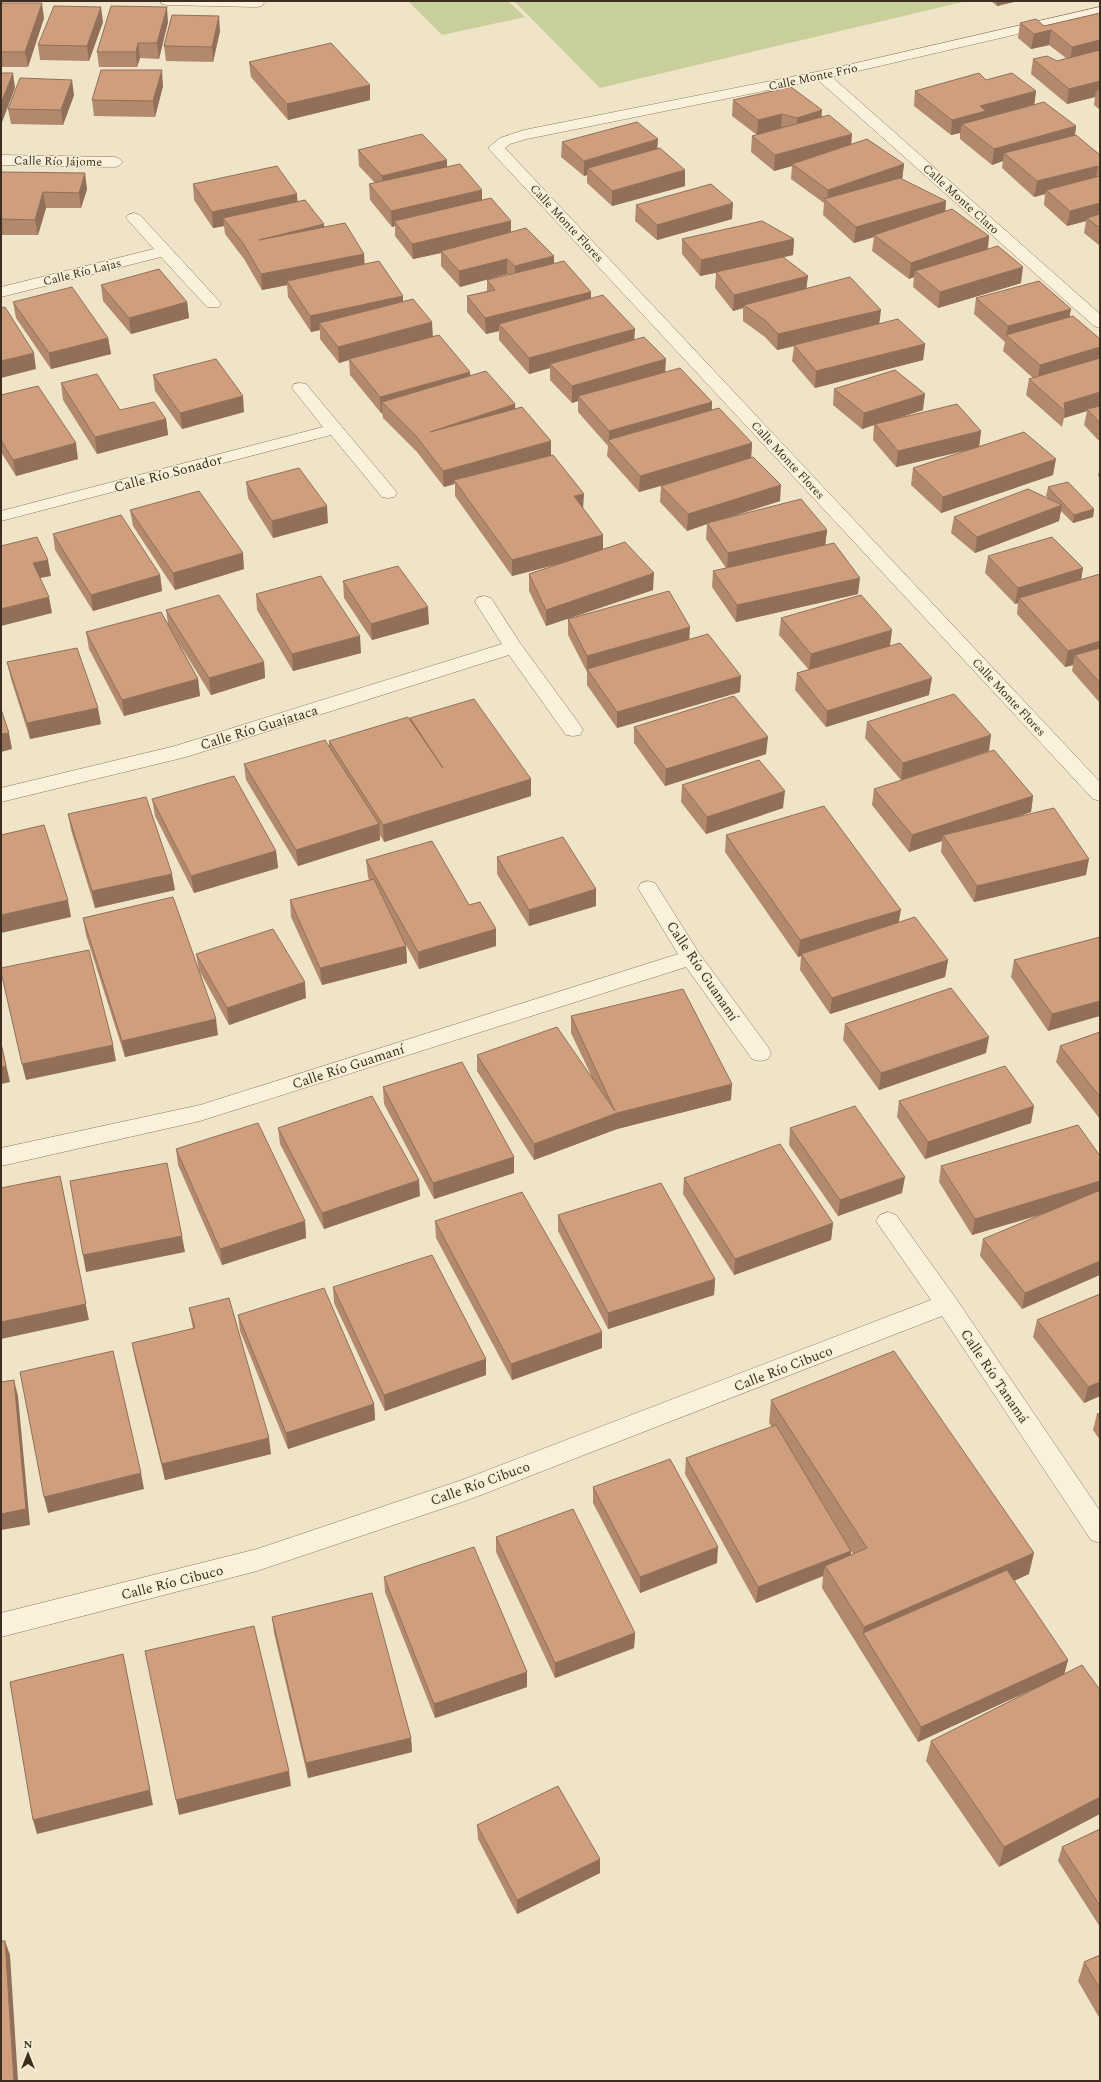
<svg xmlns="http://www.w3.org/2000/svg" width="1101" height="2082" viewBox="0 0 1101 2082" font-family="Spectral,serif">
	<rect width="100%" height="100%" fill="#f0e4c8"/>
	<path fill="#c9cf9b" d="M408,1H508L525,17L442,35Z
		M514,1H967L600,88Z"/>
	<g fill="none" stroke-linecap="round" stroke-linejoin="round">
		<g stroke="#8d765c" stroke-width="1">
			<path id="minor" d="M160,1H263L264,3L262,6L257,7L167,5L162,4Z
				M1100,7V15L832,77L1100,314V328L1094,326L818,80L527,139L510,144L505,148L1100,782V801L1093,799L488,148L500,138L524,130L821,71Z
				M1,155L115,157L120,159L123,162L120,165L115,167L1,165Z
				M134,213L140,215L219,301L221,304L219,307H207L161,257L1,297V287L154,249L126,218L128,215Z
				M300,383L306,384L394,489L397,493L394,497L388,498L382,497L331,435L1,521V511L323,427L292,388L294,384Z
				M484,596L491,598L520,643L580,725L583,730L580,735L573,736L566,735L509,655L186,757L1,802V788L175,746L502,644L475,602L477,598Z
				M648,881L655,883L699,953L768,1047L771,1053L768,1059L760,1061L752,1059L686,967L200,1121L1,1166V1148L200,1105L678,954L638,888L641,883Z
				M888,1212L896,1215L955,1297L1100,1511V1543L1091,1540L942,1316L468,1500L257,1571L1,1637V1613L257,1549L462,1480L931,1300L876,1221L880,1215Z"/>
		</g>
		<use href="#minor" fill="#faf1dc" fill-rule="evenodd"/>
	</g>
	<path fill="#b2896c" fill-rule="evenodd" d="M991,1H1018L997,6Z
		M1,3L44,18L28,67H1Z
		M1100,13V110L1094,105L1095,97L1067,104L1031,74L1033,59L1057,61L1066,58L1049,45L1031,49L1018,38L1020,23L1044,26Z
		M103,22L89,61L40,60L38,45Z
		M168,22L159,59L140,58L137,67H99L97,52Z
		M220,31L213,62L166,61L164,46Z
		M249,62L370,100L288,120L251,77Z
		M986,80L1036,91L1034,104L1076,126L1075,135L1100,155V246L1084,233L1086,221L1067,226L1044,205L1045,194L1034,197L1002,168L1003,161L992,165L960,139V133L951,135L914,106L915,91Z
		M163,86L155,117L94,116L92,100Z
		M74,95L63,125L11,124L8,109Z
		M733,100L822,117L851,144L904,164L902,179L945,211L989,236L988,249L1021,283L938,308L913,287L914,277L909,279L872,251L874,237L854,243L823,215L824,203L791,179L792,166L774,171L751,152L752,136L757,135L732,116Z
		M562,142L658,148L685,186L612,206L587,183V175L584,176L561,157Z
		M358,150L447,160V167L482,200L511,221V232L554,264L591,292V299L634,339L666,372L712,402V410L752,443L751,458L780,501L727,518L827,530L825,546L858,594L736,622L712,587L713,571L726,568L706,539L707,524L687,531L660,502L661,486L639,492L607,456L608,446L578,412V401L572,403L550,380V368L529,374L499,340V331L486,334L467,312V296L487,291V280L508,275L507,274L460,287L441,266V253L413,259L395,236V226L392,227L370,200L369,184L375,183L359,166Z
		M1,172L87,189L81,208H46L38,235H1Z
		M193,184L297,201L324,227L364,254V264L403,301L433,337L470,372V376L515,404V409L551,455L583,509L603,535V549L653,590L546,626L529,591V574L567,562L512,576L455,496V484L444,487L417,452L383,418L382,413H381L350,375L349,360L339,363L320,339V330L311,332L288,297L287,285L262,290L244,259L225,234L224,226L213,228L194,200Z
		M636,205L732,219L657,240L635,221Z
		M682,239H794L793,255L784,257L807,288L879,324L925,344L923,360L815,388L792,361L794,346L777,350L765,337L743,321V308L733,311L715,288L716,273L700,276L682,254Z
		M101,285L187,302L189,318L131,334L103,301Z
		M976,298L1070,316L1100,339V442L1084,425L1087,411L1064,418L1062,427L1026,395L1029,379L1033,378L1003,351L1005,342L974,314Z
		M13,302L108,338L111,354L51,369L16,318Z
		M153,375L244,412L182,429L155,391Z
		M61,383L120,410L166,419L168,435L97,454L63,400Z
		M834,389L923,410L893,420L981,431L979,447L1053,475L941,513L911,485L913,468L973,449L896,467L873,440L874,425L862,429L833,405Z
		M1,395L78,459L16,476L1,452Z
		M1100,467V478L1098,476Z
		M246,482L328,523L273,538L248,498Z
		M1048,487L1094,509L1093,517L1073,523L1061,511L1059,521L975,553L951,533L954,517L1050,500L1046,496Z
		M130,510L244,569L175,590L133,526Z
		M53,534L160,575L162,591L93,611L55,550Z
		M988,556L1083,568L1081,580L1100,574V703L1072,671L1073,665L1065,667L1017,614L1018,603L1015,604L985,573Z
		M343,581L429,624L372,640L344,598Z
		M256,594L361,653L293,671L257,610Z
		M166,610L264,662L265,678L211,695L177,640L198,679L200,696L124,716L89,649L86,632L168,624Z
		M781,618L929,695L826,727L795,690L797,673L809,670L779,635Z
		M568,619L689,640L740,692L617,728L587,685V672L568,635Z
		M7,662L101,724L30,739L11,679Z
		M410,718L531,796L384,842L380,835V840L298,866L246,780L244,764L329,746V741L410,720Z
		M867,722L989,751L901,780L865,738Z
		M634,727L766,754L665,786L634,743Z
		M682,785L783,808L706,834L681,802Z
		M874,789L1033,796L1031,812L1010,819L1086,875L974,902L941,852L942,841L909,852L872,805Z
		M152,799L276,851L278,868L194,893L155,816Z
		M68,814L175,890L95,908L71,830Z
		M726,835L948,960L945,977L830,1014L800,970L801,956L798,957L725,852Z
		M497,857L596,906L529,926L497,874Z
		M366,860L469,905L496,929V946L419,969L406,945L407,963L322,985L291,917L290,900L369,880L368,877Z
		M83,918L199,970L196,954L306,998L229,1025L199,970L218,1035L125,1057L86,935Z
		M1100,937L1048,1031L1011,977L1014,960Z
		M571,1016L731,1100L617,1129L534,1160L477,1071V1055L591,1075L571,1033Z
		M845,1024L986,1053L879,1090L843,1040Z
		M1100,1032V1119L1056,1062L1060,1046Z
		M383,1087L514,1157V1173L434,1199L384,1104Z
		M899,1101L1031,1123L925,1159L897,1117Z
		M1078,1125L1022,1309L980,1256L983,1239L1044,1214L972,1235L939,1182L941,1166Z
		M278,1128L420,1196L324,1229L280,1144Z
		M790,1128L902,1193L838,1216L789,1145Z
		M176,1149L305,1221L306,1238L222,1265L178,1165Z
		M684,1178L833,1223L831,1240L734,1275L683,1194Z
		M558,1215L715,1279L714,1295L608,1329L558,1231Z
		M435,1221L602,1332V1348L512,1380L436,1238Z
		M333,1287L486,1375L385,1411L334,1303Z
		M1100,1294V1396L1084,1403L1033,1337L1037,1320Z
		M189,1308L271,1454L165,1480L135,1359L132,1343L193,1329Z
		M238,1315L374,1404L375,1420L288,1449L240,1331Z
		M771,1400L1029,1574L1014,1581L1068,1660L1064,1674L999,1867L926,1761L931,1741L1042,1685L918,1742L822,1588L823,1576L756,1603L685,1474L686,1458L772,1427L769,1423ZM848,1546L853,1554L851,1555V1551Z
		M1100,1413V1440L1093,1430L1097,1414Z
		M593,1487L717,1563L640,1593L593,1503Z
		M496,1537L635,1633L634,1648L555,1678L496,1552Z
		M384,1577L527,1672V1687L435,1718L385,1592Z
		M272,1617L411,1738L412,1752L308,1778L274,1633Z
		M477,1825L600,1873L517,1914L478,1839Z
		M1100,1829V1927L1058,1861L1062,1847Z
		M1100,1955V2019L1078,1981L1084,1962Z"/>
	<path fill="#916f58" d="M997,1H1018L997,6Z
		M42,3L44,18L28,67L25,52Z
		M101,7L103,22L89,61L87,46Z
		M167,7L168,22L159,59L157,43Z
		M219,16L220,31L213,62L212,47Z
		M1051,30L1049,45L1031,49L1034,34Z
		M1100,40V55L1070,62L1072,47Z
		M138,43L140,58L137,67L136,52Z
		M162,70L163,86L155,117L153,101Z
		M13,73L15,88L1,125V103Z
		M72,80L74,95L63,125L61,110Z
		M1100,81V93L1096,90L1095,97L1067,104L1069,89Z
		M370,85V100L288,120L287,104Z
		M1036,91L1034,106L962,124L960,133L951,135L952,120L980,106Z
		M822,110L821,125L796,133L797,118Z
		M782,114L781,129L757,135L758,120Z
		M1076,126L1074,142L1004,153L1003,161L992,165L994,149Z
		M852,134L851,149L792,164V166L774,171L775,155Z
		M658,139L657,155L588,168L587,175L584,176V161Z
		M447,160V175L383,192L382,176Z
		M904,164L902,180L827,202L828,190Z
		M1098,166L1095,181L1046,190L1045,194L1034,197L1037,181Z
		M685,170V186L612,206V191Z
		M85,173L87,189L81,208L79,193Z
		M482,190V206L394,221L395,226L392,227L391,211Z
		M43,192L46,208L38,235L35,220Z
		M297,194L298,209L223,218L224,226L213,228L212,212Z
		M946,201L945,217L874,235V237L854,243L856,227Z
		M733,203L732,219L657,240V225Z
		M1100,203V218H1087L1086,221L1067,226L1070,211Z
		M511,221V237L441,251V253L413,259L412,244Z
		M324,224L325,239L259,240Z
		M989,236L987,252L915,271L914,277L909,279L911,263Z
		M794,239L793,255L700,276L701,260Z
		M364,254L365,270L287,281V285L262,290L261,274Z
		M554,256V271L515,282V266Z
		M507,259V274L460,287L459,271Z
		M1023,267L1021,283L938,308L940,292Z
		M808,276L806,292L744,305L743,308L733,311L734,295Z
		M591,292V308L499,324V331L486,334L485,318Z
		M403,296V312L319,323L320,330L311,332L310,316Z
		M187,302L189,318L131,334L129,318Z
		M1071,309L1068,325L1006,336L1008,326Z
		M881,310L879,326L777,350L778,334Z
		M432,322L433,338L349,359V360L339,363L338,347Z
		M635,329L634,345L550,364V368L529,374V358Z
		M108,338L111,354L51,369L49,353Z
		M925,344L923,360L815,388L816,371Z
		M1100,347V362L1037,381L1040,365Z
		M34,353L36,369L1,378V361Z
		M666,359L665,375L578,396V401L572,403V386Z
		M470,372L471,388L382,402V413H381L380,397Z
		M1100,392V407L1087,409V411L1064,418L1065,411L1064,403Z
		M925,394L923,410L875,425V424L874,425L862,429L864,413Z
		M243,396L244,412L182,429L180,413Z
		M712,402L711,418L609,441V431Z
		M515,404L516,420L430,432Z
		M166,419L168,435L97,454L95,437Z
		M981,431L979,447L896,467L898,451Z
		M551,441V457L454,480V484L444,487L443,471Z
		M76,443L78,459L16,476L13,460Z
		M752,443L751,459L639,492L640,476Z
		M1056,459L1053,475L941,513L943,497Z
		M781,485L780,501L708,524L707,523V524L687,531L688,514Z
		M584,494L583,510L574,496Z
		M1062,505L1059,521L975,553L977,537Z
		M327,506L328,523L273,538L272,521Z
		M1094,509L1093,517L1073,523L1074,515Z
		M827,530L825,546L727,569L728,553Z
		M603,535V552L512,576V560Z
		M243,553L244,569L175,590L173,573Z
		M48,560L51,576L35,579L33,563Z
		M1083,568L1080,585L1019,598L1018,603L1015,604L1018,588Z
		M654,573L653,590L546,626V610Z
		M160,575L162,591L93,611L91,595Z
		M860,578L858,594L736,622L737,605Z
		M49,597L52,613L1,626V609Z
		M428,607L429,624L372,640L371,624Z
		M690,627L689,644L587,669V656Z
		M892,630L890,646L809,670L811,654Z
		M360,636L361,653L293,671L292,654Z
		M1100,641V656L1075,655L1073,665L1065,667L1068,651Z
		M264,662L265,678L211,695L209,678Z
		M741,676L740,692L617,728V712Z
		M932,678L929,695L826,727L827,711Z
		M198,679L200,696L124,716L122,700Z
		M98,708L101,724L30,739L27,723Z
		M9,733L12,749L1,752V734Z
		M991,735L989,751L901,780L903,763Z
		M768,737L766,754L665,786L666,769Z
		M531,779V796L384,842L383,825Z
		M785,791L783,808L706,834L707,817Z
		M1033,796L1031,812L946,840L943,835L942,841L909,852L912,835Z
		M379,824L380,840L298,866L296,850Z
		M276,851L278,868L194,893L191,876Z
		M1089,859L1086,875L974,902L977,886Z
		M172,874L175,890L95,908L92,891Z
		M596,889V906L529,926V910Z
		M68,900L71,917L1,933V915Z
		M901,910L898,926L801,954V956L798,957L800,940Z
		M496,929V946L419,969L418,952Z
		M406,946L407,963L322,985L320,968Z
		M948,960L945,977L830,1014L832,998Z
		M305,982L306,998L229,1025L227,1008Z
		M1100,1001V1016L1048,1031L1052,1014Z
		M216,1019L218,1035L125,1057L122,1041Z
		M989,1037L986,1053L879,1090L881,1073Z
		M1,1043L10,1082L1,1084Z
		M113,1045L116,1061L26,1080L22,1064Z
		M732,1084L731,1100L617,1129L534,1160V1144L617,1113Z
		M1034,1106L1031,1123L925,1159L928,1142Z
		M514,1157V1173L434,1199L433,1183Z
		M60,1176L89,1320L1,1339V1322Z
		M905,1177L902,1193L838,1216L840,1200Z
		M419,1180L420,1196L324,1229L322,1213Z
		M1100,1181V1196L972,1235L975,1219Z
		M305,1221L306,1238L222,1265L220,1249Z
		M833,1223L831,1240L734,1275L735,1259Z
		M182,1236L185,1252L86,1272L83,1255Z
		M1100,1261V1275L1022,1309L1025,1293Z
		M715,1279L714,1295L608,1329V1313Z
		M602,1332V1348L512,1380L511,1364Z
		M486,1359V1375L385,1411L384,1395Z
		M14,1380L18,1396L30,1525L1,1530V1514Z
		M1100,1382V1396L1084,1403L1088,1387Z
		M374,1404L375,1420L288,1449L286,1433Z
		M269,1438L271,1454L165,1480L162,1464Z
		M141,1473L144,1489L48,1513L44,1497Z
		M718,1547L717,1563L640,1593V1577Z
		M851,1551L849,1566H825L823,1576L756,1603L758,1587Z
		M1034,1553L1029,1574L869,1644L863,1633L864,1627Z
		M635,1633L634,1648L555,1678V1663Z
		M123,1654L153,1805L37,1834L33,1820Z
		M1068,1660L1064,1675L918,1742L921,1727Z
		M527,1672V1687L435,1718L434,1704Z
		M411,1738L412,1752L308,1778L306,1763Z
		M289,1771L291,1786L179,1815L176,1800Z
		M1100,1797V1814L999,1867L1004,1847Z
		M600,1859V1873L517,1914V1900Z
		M5,1941L10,1955L18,2081H14Z"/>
	<path fill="#cf9f7d" stroke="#916f58" d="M1,3H42L25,52H1Z
		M54,6L101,7L87,46L38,45Z
		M111,6L167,7L157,43H138L136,52H97Z
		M1100,13V40L1072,47L1051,30L1034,34L1020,23L1036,19L1044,26Z
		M172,15L219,16L212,47L164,46Z
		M331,43L370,85L287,104L249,62Z
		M1100,50V81L1069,89L1033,59L1047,56L1057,61Z
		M101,70H162L153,101L92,100Z
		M1,73H13L1,103Z
		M979,73L986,80L1012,73L1036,91L980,106L986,111L952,120L915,91Z
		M20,78L72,80L61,110L8,109Z
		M791,87L822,110L797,118L782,114L758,120L733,100Z
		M1100,89V93L1096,90Z
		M1044,102L1076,126L994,149L962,124Z
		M829,115L852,134L775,155L752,136Z
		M637,122L658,139L584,161L562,142Z
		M422,134L447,160L382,176L358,150Z
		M1076,135L1100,155V168L1098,166L1037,181L1004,153Z
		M867,139L904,164L828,190L792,164Z
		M660,148L685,170L612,191L588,168Z
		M460,164L482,190L391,211L369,184Z
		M277,166L297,194L212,212L193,184Z
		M1,172L85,173L79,193L43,192L35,220L1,219Z
		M1100,176V203L1070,211L1046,190Z
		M900,178L946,201L856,227L824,199Z
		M711,184L733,203L657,225L636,205Z
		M491,198L511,221L412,244L394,221Z
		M305,200L324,224L259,240L345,223L364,254L261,274L243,243L223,218Z
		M952,209L989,236L911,263L874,235Z
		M1100,214V228L1087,218Z
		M762,221L794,239L701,260L682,239Z
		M526,228L554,256L515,266L507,259L459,271L441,251Z
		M998,246L1023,267L940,292L915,271Z
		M783,257L808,276L734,295L716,272Z
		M379,261L403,296L310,316L287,281Z
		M564,261L591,292L485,318L467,296L495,290L487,280Z
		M159,269L187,302L129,318L101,285Z
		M850,277L881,310L778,334L766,321L744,305Z
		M1039,281L1071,309L1008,326L976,298Z
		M72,287L108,338L49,353L13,302Z
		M603,295L635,329L529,358L499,324Z
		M413,299L432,322L338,347L319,323Z
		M5,307L34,353L1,361V308Z
		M1073,316L1100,339V347L1040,365L1006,335Z
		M898,319L925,344L816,371L794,345Z
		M439,335L470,372L380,397L349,359Z
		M644,337L666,359L572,386L550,364Z
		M1100,358V392L1064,403L1065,411L1029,379Z
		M216,359L243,396L180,413L153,375Z
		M680,368L712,402L609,431L578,396Z
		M895,370L925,394L864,413L834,389Z
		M486,371L515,404L430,432L522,407L551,441L443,471L416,436L382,402Z
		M97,374L120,410L154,402L166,419L95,437L61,383Z
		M38,386L76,443L13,460L1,440V395Z
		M957,404L981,431L898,451L875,424Z
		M1100,406V423L1087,409Z
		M719,408L752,443L640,476L608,440Z
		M1024,432L1056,459L943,497L913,468Z
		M553,455L584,494L574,496L603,535L512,560L454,480Z
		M753,457L781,485L688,514L661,486Z
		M299,468L327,506L272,521L246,482Z
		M1068,482L1094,509L1074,515L1048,487Z
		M1028,489L1062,505L977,537L954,517Z
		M199,491L243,553L173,573L130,510Z
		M801,499L827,530L728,553L707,523Z
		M121,515L160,575L91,595L53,534Z
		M37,537L48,560L33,563L49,597L1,609V546Z
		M1052,537L1083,568L1018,588L988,556Z
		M625,542L654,573L546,610L529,574Z
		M834,543L860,578L737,605L713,571Z
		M398,566L428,607L371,624L343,581Z
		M1100,574V641L1068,651L1019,598Z
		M321,576L360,636L292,654L256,594Z
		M669,591L690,627L587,656L568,619Z
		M219,595L264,662L209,678L166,610Z
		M861,595L892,630L811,654L781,618Z
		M161,612L198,679L122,700L86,632Z
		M708,634L741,676L617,712L587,669Z
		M900,643L932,678L827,711L797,673Z
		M77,648L98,708L27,723L7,662Z
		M1100,648V683L1075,655Z
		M954,694L991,735L903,763L867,722Z
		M734,696L768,737L666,769L634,727Z
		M474,699L531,779L383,825L329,741L408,717L443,768L410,718Z
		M1,709L9,733L1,734Z
		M325,740L379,824L296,850L244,764Z
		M994,750L1033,796L912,835L874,789Z
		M759,760L785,791L707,817L682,785Z
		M234,776L276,851L191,876L152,799Z
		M146,797L172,874L92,891L68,814Z
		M824,806L901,910L800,940L726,835Z
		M1054,808L1089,859L977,886L943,835Z
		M44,825L68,900L1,915V835Z
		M563,837L596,889L529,910L497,857Z
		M432,841L469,905L480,902L496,929L418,952L366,860Z
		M374,879L406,946L320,968L290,900Z
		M173,897L216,1019L122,1041L83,918Z
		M915,917L948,960L832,998L801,954Z
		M273,929L305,982L227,1008L196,954Z
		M1100,937V1001L1052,1014L1014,960Z
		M89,950L113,1045L22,1064L1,972V968Z
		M951,988L989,1037L881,1073L845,1024Z
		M683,989L732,1084L617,1113L534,1144L477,1055L557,1027L615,1111L571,1016Z
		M1100,1032V1097L1060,1046Z
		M1,1043L6,1066L1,1067Z
		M462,1062L514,1157L433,1183L383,1087Z
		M1005,1066L1034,1106L928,1142L899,1101Z
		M372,1096L419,1180L322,1213L278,1128Z
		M855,1106L905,1177L840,1200L790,1128Z
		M258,1123L305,1221L220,1249L176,1149Z
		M1078,1125L1100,1156V1181L975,1219L941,1166Z
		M780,1144L833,1223L735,1259L684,1178Z
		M167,1163L182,1236L83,1255L70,1181Z
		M60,1176L86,1304L1,1322V1188Z
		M661,1183L715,1279L608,1313L558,1215Z
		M1098,1191L1100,1193V1261L1025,1293L983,1239Z
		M522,1192L602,1332L511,1364L435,1221Z
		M432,1255L486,1359L384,1395L333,1287Z
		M324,1288L374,1404L286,1433L238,1315Z
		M1100,1294V1382L1088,1387L1037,1320Z
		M229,1298L269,1438L162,1464L132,1343L195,1328L189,1308Z
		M113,1351L141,1473L44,1497L20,1372Z
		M894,1351L1034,1553L864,1627L825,1566L867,1548L771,1400Z
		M14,1380L26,1509L1,1514V1382Z
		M1100,1413V1418L1097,1414Z
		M776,1425L851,1551L758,1587L686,1458Z
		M670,1459L718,1547L640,1577L593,1487Z
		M573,1509L635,1633L555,1663L496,1537Z
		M474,1547L527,1672L434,1704L384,1577Z
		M1007,1570L1068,1660L921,1727L863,1633Z
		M372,1593L411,1738L306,1763L272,1617Z
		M254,1626L289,1771L176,1800L145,1651Z
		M123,1654L150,1790L33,1820L10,1682Z
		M1082,1665L1100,1690V1797L1004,1847L931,1741Z
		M558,1786L600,1859L517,1900L477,1825Z
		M1100,1829V1906L1062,1847Z
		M1,1941H5L14,2081H1Z
		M1100,1955V1989L1084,1962Z"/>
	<g text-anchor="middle" stroke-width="3" stroke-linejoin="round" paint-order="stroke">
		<g font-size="12" fill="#3d2e20" stroke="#f7eed8">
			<text transform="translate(813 77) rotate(-12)" y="4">Calle Monte Frío</text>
			<text transform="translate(58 161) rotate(1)" y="4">Calle Río Jájome</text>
			<text transform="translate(961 199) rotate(42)" y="4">Calle Monte Claro</text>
			<text transform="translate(567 223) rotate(47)" y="4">Calle Monte Flores</text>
			<text transform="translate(82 272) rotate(-14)" y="4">Calle Río Lajas</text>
			<text transform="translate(788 460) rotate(47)" y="4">Calle Monte Flores</text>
			<text transform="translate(1009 697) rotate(47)" y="4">Calle Monte Flores</text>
		</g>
		<g font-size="14" fill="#3d2e20" stroke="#f7eed8">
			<text transform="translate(168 473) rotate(-15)" y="5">Calle Río Sonador</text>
			<text transform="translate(259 727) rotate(-17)" y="5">Calle Río Guajataca</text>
			<text transform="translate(703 971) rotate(56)" y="5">Calle Río Guanamí</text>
			<text transform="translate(348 1066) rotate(-18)" y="5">Calle Río Guamaní</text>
			<text transform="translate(783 1368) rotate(-21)" y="5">Calle Río Cibuco</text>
			<text transform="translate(995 1376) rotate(56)" y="5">Calle Río Tanamá</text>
			<text transform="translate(480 1483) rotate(-20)" y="5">Calle Río Cibuco</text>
			<text transform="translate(172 1582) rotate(-14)" y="5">Calle Río Cibuco</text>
		</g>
	</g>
	<rect width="1101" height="2082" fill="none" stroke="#3d2e20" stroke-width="4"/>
	<g transform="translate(28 2054)" stroke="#f7eed8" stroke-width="3" paint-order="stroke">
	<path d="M0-3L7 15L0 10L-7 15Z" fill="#3d2e20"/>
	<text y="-6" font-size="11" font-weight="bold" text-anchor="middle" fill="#3d2e20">N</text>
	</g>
</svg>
